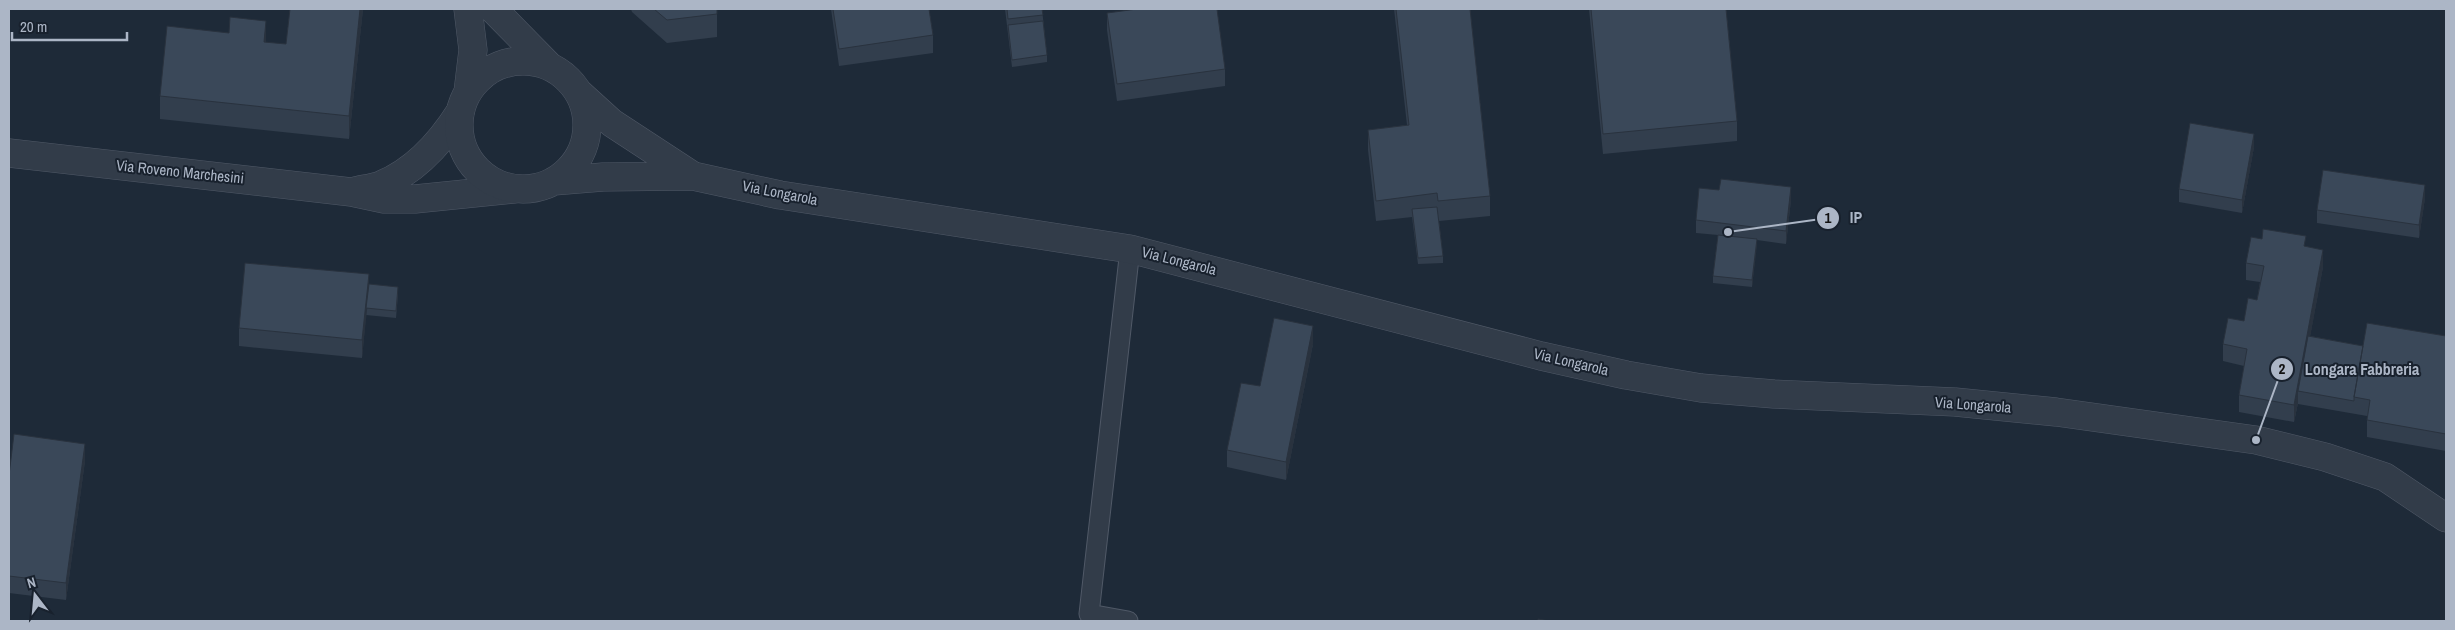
<svg xmlns="http://www.w3.org/2000/svg" width="2455" height="630" viewBox="0 0 2455 630" font-family="'Archivo Narrow',sans-serif">
	<rect width="100%" height="100%" fill="#1e2a38"/>
	<g fill="none" stroke-linecap="round" stroke-linejoin="round">
		<g stroke="#505967" stroke-width="21">
			<path id="service" d="M1128,621L1089,614L1130,249"/>
		</g>
		<g stroke="#505967" stroke-width="29">
			<path id="minor" d="M9,153L351,192L384,199H415L514,189
				M355,191C363,189 373,188 381,185C415,171 441,142 460,112"/>
		</g>
		<g stroke="#505967" stroke-width="29">
			<path id="tertiary" d="M493,9L549,66
				M459 125a64 64 0 1 1 128 0a64 64 0 1 1-128 0Z
				M468,92L473,50L468,9
				M579,93L612,123L693,176
				M554,181L603,177L693,176L780,195L1130,249L1541,356L1626,375L1701,388L1774,394L1955,402L2056,412L2256,440L2325,457L2385,477L2446,518"/>
		</g>
		<use href="#service" stroke="#323c49" stroke-width="19"/>
		<use href="#minor" stroke="#323c49" stroke-width="28"/>
		<use href="#tertiary" stroke="#323c49" stroke-width="28"/>
	</g>
	<path fill="#323e4d" d="M290,9H363L349,139L160,119V96L286,44Z
		M631,9H717V37L667,43L632,12Z
		M831,9H929L933,35V53L839,66Z
		M1005,9H1042L1047,55V62L1012,67Z
		M1394,9H1470L1490,196V216L1439,221L1443,256V263L1418,264L1412,217L1376,221L1368,150V130L1407,125Z
		M1589,9H1726L1737,121V141L1603,154Z
		M1107,13L1225,69V86L1117,101L1107,30Z
		M2254,147L2242,213L2179,202V189Z
		M2425,198L2419,238L2317,223V210Z
		M1791,200L1786,244L1757,240L1752,287L1713,283V276L1718,235L1696,233V220Z
		M2306,247L2323,267L2310,336L2363,346L2446,336V451L2367,437V416L2298,404V403L2294,422L2239,412V395L2244,366L2223,361V344L2244,321L2257,300L2260,282L2246,280V263Z
		M369,284L398,294L396,318L366,315L362,358L239,346V328Z
		M1313,344L1286,480L1227,467V450Z
		M85,461L66,600L9,593V475Z"/>
	<path fill="#29323e" d="M360,9H363L349,139V116Z
		M266,21V44L264,42Z
		M2254,134V147L2242,213V200Z
		M2425,185V198L2419,238V225Z
		M1791,187V200L1786,244V231Z
		M1757,239V246L1752,287V280Z
		M2323,250V267L2300,392L2298,391V403L2294,422V405Z
		M369,274V291L362,358V340Z
		M1313,326V344L1286,480V462Z
		M85,444V461L66,600V583Z"/>
	<path fill="#3a4859" stroke="#29323e" d="M290,9H360L349,116L160,96L167,26L229,33L230,17L266,21L264,42L286,44Z
		M654,9H717V14L667,20Z
		M833,9H929L933,35L839,49Z
		M1007,9H1042L1043,15L1008,19Z
		M1137,9H1217L1225,69L1117,84L1107,13Z
		M1396,9H1470L1490,196L1438,201L1437,193L1376,201L1368,130L1409,125Z
		M1591,9H1726L1737,121L1603,134Z
		M1043,21L1047,55L1012,60L1008,25Z
		M2190,123L2254,134L2242,200L2179,189Z
		M2323,170L2425,185L2419,225L2317,210Z
		M1721,179L1791,187L1786,231L1696,220L1699,188L1719,190Z
		M1437,207L1443,256L1418,258L1412,209Z
		M2263,229L2306,236L2304,246L2323,250L2294,405L2239,395L2247,349L2223,344L2228,318L2244,321L2248,298L2257,300L2264,266L2246,263L2251,237L2262,239Z
		M1718,235L1757,239L1752,280L1713,276Z
		M245,263L369,274L362,340L239,328Z
		M369,284L398,287L396,311L366,308Z
		M1274,318L1313,326L1286,462L1227,450L1241,383L1260,386Z
		M2367,323L2446,336V434L2367,420L2370,400L2354,397Z
		M2308,336L2363,346L2354,397V401L2298,391Z
		M14,434L85,444L66,583L9,576V475Z
		M1538,619L1549,621H1538Z"/>
	<g text-anchor="middle" stroke-width="4" stroke-linejoin="round" paint-order="stroke">
		<g font-size="15" fill="#acb6c6" stroke="#18212d">
			<text transform="translate(180 172) rotate(6)" y="5">Via Roveno Marchesini</text>
			<text transform="translate(780 193) rotate(11)" y="5">Via Longarola</text>
			<text transform="translate(1179 261) rotate(14)" y="5">Via Longarola</text>
			<text transform="translate(1571 362) rotate(13)" y="5">Via Longarola</text>
			<text transform="translate(1973 405) rotate(4)" y="5">Via Longarola</text>
		</g>
	</g>
	<path fill="none" stroke="#acb6c6" stroke-width="2" d="M1728 232L1828 218M2256 440L2282 369"/>
	<g fill="#acb6c6" stroke="#18212d" stroke-width="2">
		<circle cx="1728" cy="232" r="5"/>
		<circle cx="2256" cy="440" r="5"/>
		<circle cx="1828" cy="218" r="12"/>
		<circle cx="2282" cy="369" r="12"/>
	</g>
	<g font-size="15" text-anchor="middle" font-weight="bold" fill="#111">
		<text x="1828" y="223">1</text>
		<text x="2282" y="374">2</text>
	</g>
	<g font-size="16" text-anchor="middle" font-weight="bold" fill="#acb6c6" stroke="#18212d" stroke-width="4" stroke-linejoin="round" paint-order="stroke">
		<text x="1856" y="223">IP</text>
		<text x="2362" y="375">Longara Fabbreria</text>
	</g>
	<rect width="2455" height="630" fill="none" stroke="#acb6c6" stroke-width="20"/>
	<g transform="translate(35 595) rotate(344)" stroke="#18212d" stroke-width="4" paint-order="stroke">
	<path d="M0-4L9 19L0 12L-9 19Z" fill="#acb6c6"/>
	<text y="-8" font-size="14" font-weight="bold" text-anchor="middle" fill="#acb6c6">N</text>
	</g>
	<path d="M12 32v8h115v-8" fill="none" stroke="#acb6c6" stroke-width="2.5"/>
	<text x="20" y="32" font-size="15" fill="#acb6c6" stroke="#18212d" stroke-width="4" paint-order="stroke">20 m</text>
</svg>
